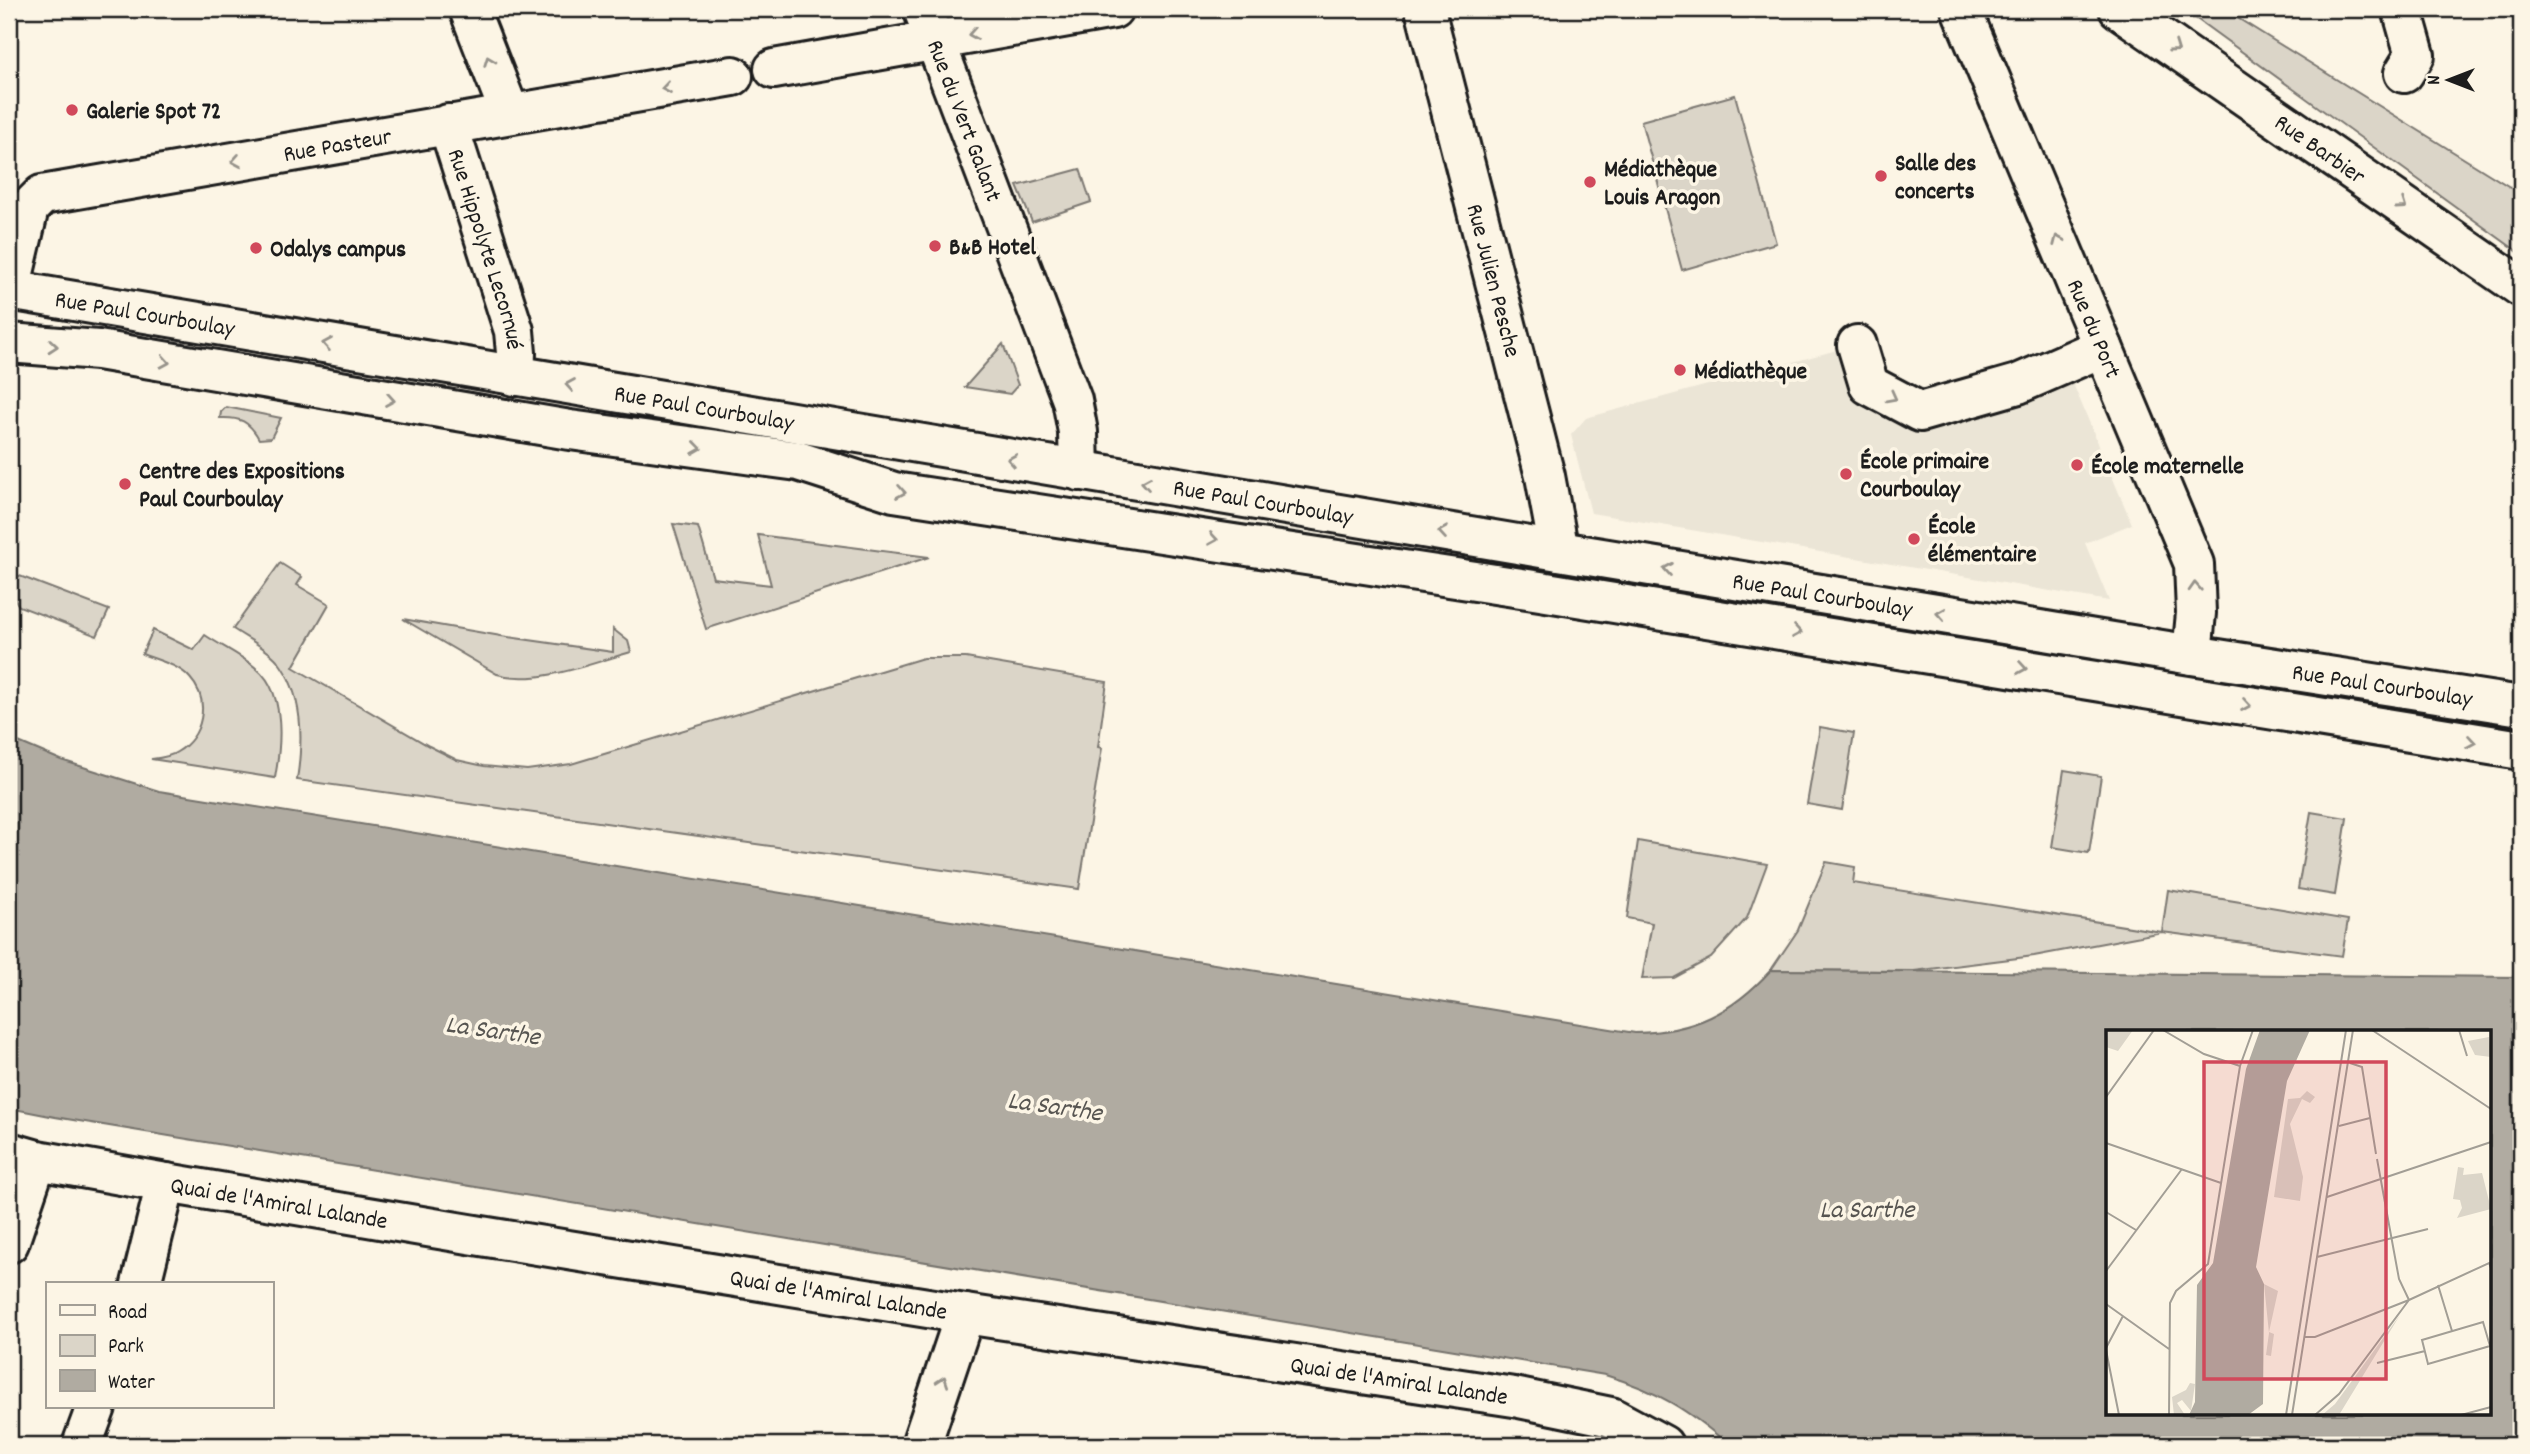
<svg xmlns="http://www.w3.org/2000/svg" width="2530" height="1454" viewBox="0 0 2530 1454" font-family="Dekko,sans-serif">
	<rect width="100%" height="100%" fill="#fcf5e5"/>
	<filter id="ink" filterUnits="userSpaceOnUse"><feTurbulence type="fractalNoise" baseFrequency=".0143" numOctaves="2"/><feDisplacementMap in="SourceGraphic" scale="14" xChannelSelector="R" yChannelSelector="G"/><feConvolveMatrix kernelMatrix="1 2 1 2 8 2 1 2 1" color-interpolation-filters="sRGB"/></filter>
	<g filter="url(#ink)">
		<path fill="#ebe5d6" d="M1837,350L1848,391L1909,426L2069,374L2132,524L2085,543L2109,601L1591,513L1571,435L1586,418Z"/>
		<path fill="#dbd5c8" stroke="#7c7872" stroke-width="2" d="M2183,9H2223L2521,194V254Z
			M1735,95L1776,243L1682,270L1641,121Z
			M1080,169L1091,202L1032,222L1017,186Z
			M1003,344L1018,385L1010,394L965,387Z
			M226,407L281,418L271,438L259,439C249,421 240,417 220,418L221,412Z
			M673,524L698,527L713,578L771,585L758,535L929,557L706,629Z
			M280,563L302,577L297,585L329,604L293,667L429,746L457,760L484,766L527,770L571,764L923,658H966L1107,682L1098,747L1102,748L1079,889L297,780C303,740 304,694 277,660C267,648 246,638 233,629Z
			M9,572L109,610L97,636L19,606L9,591Z
			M403,619L501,636L613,652V629L628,641L631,652C592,663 537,686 497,674Z
			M153,630L194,650L205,635C221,646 241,655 256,668C286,692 281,745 275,778L151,759C160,758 170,757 177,752C203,737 211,701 190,678C179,665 157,660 142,654Z
			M1820,727L1854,733L1842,810L1807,804Z
			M2064,770L2101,776L2089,853L2052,847Z
			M2311,812L2347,818L2335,895L2298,889Z
			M1638,841L1767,864L1747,918L1711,958L1674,978L1642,979L1652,923L1627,918Z
			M1826,862L1855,867L1853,883L2162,932L2168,890L2348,920L2342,956L2162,932L2034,956L1914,971L1771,970L1798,930Z"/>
		<path fill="#b0aba1" stroke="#75726c" stroke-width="2" fill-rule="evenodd" d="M9,738L61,760L159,791L1635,1033C1693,1032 1732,1013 1771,970L2521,977V1445H1729C1688,1410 1658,1391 1605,1375L55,1117L9,1108ZM2108,1032H2490V1414H2108Z"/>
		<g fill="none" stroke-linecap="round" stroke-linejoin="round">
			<g stroke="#1c1c1c" stroke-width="44">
				<g id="minor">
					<path d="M469,9L510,114"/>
					<path id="s1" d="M923,9L1072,400L1078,432L1079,471"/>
					<path id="s2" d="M1425,9L1545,476L1559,551"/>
					<path id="s3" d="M1961,9L2194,564L2196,613L2192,655"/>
					<path d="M2402,9L2415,55L2404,73"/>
					<path d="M774,69L1113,9"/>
					<path id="s4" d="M448,124L514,331L516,353L515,376"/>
					<path id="s5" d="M10,290L29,208L42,195L733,76"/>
					<path d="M1857,345L1869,385L1920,412L2018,384L2103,347"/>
					<path id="s6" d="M9,1152L37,1160L166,1183L469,1234L965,1314L1514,1397L1611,1417L1663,1445"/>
					<path d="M9,1243L37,1160"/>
					<path d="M141,1284L166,1183"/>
					<path d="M82,1445L96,1407"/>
					<path d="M921,1445L965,1314"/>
				</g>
			</g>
			<g stroke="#1c1c1c" stroke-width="44">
				<g id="major">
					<path id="s7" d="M2119,9L2521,287"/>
					<path id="s8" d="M9,290L1559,551L2192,655L2521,706"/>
					<path d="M9,343L98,350L570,430L798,461L894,492L1534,590L2521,750"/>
				</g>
			</g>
			<use href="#minor" stroke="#fcf5e5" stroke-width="38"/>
			<use href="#major" stroke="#fcf5e5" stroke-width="38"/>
		</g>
		<defs><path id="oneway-chevron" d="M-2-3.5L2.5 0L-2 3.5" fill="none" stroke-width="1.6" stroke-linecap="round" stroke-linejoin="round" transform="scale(1.75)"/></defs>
		<g stroke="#97938b">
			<use href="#oneway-chevron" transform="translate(973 34) rotate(170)"/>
			<use href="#oneway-chevron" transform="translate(2175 48) rotate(35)"/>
			<use href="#oneway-chevron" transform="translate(489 61) rotate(-111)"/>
			<use href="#oneway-chevron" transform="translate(666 88) rotate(171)"/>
			<use href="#oneway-chevron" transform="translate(236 161) rotate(170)"/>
			<use href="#oneway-chevron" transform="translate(2402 205) rotate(35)"/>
			<use href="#oneway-chevron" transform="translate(2058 240) rotate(-113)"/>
			<use href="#oneway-chevron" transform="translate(327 344) rotate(-170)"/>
			<use href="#oneway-chevron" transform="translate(53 346) rotate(5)"/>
			<use href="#oneway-chevron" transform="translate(165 362) rotate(10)"/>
			<use href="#oneway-chevron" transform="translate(570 385) rotate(-170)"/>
			<use href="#oneway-chevron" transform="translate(1892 397) rotate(28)"/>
			<use href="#oneway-chevron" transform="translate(390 400) rotate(10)"/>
			<use href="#oneway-chevron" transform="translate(697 448) rotate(8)"/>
			<use href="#oneway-chevron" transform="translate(1012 460) rotate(-170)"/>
			<use href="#oneway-chevron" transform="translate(1146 483) rotate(-171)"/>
			<use href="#oneway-chevron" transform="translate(901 492) rotate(10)"/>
			<use href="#oneway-chevron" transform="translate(1443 532) rotate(-171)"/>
			<use href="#oneway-chevron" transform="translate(1213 539) rotate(9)"/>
			<use href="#oneway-chevron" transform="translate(1668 569) rotate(-171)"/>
			<use href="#oneway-chevron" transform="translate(2195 587) rotate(-93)"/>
			<use href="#oneway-chevron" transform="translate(1941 614) rotate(-171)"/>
			<use href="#oneway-chevron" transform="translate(1797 632) rotate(9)"/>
			<use href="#oneway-chevron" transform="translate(2022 668) rotate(9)"/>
			<use href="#oneway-chevron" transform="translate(2246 705) rotate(9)"/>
			<use href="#oneway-chevron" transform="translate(2471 742) rotate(9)"/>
			<use href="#oneway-chevron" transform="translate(943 1381) rotate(-71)"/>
		</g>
	</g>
	<g fill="#d1495b" stroke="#fcf5e5" stroke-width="2.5">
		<circle cx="72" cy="110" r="7"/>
		<circle cx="1881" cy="176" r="7"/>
		<circle cx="1590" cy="182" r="7"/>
		<circle cx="935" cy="246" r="7"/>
		<circle cx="256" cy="248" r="7"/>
		<circle cx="1680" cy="370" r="7"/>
		<circle cx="2077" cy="465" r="7"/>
		<circle cx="1846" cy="474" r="7"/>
		<circle cx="125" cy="484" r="7"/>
		<circle cx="1914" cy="539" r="7"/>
	</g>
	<g text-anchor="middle" stroke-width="7" stroke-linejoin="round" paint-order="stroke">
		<g font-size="24" font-weight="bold" fill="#1c1c1c" stroke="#fcf5e5" text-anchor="start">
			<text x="86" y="118">Galerie Spot 72</text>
			<text x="1895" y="170">Salle des<tspan x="1895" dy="28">concerts</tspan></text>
			<text x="1604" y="176">Médiathèque<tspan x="1604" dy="28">Louis Aragon</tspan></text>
			<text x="949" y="254">B&amp;B Hotel</text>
			<text x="270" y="256">Odalys campus</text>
			<text x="1694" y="378">Médiathèque</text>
			<text x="1860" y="468">École primaire<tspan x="1860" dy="28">Courboulay</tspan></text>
			<text x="2091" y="473">École maternelle</text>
			<text x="139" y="478">Centre des Expositions<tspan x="139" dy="28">Paul Courboulay</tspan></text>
			<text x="1928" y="533">École<tspan x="1928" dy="28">élémentaire</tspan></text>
		</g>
		<g font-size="24" fill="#1c1c1c" stroke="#fcf5e5">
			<text dy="8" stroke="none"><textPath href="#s1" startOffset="119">Rue du Vert Galant</textPath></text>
			<text dy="8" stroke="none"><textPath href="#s5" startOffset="402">Rue Pasteur</textPath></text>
			<text dy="8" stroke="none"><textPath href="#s7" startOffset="245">Rue Barbier</textPath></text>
			<text dy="8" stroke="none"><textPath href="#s4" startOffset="131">Rue Hippolyte Lecornué</textPath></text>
			<text dy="8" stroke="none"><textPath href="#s2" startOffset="280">Rue Julien Pesche</textPath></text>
			<text dy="8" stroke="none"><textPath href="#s8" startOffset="138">Rue Paul Courboulay</textPath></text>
			<text dy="8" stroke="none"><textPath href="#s3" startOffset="346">Rue du Port</textPath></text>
			<text dy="8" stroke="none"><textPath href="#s8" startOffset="705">Rue Paul Courboulay</textPath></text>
			<text dy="8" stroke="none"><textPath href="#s8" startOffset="1272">Rue Paul Courboulay</textPath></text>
			<text dy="8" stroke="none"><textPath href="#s8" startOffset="1839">Rue Paul Courboulay</textPath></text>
			<text dy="8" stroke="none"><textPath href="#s8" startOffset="2406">Rue Paul Courboulay</textPath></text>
			<text dy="8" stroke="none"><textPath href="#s6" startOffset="275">Quai de l'Amiral Lalande</textPath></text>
			<text dy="8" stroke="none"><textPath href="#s6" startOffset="842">Quai de l'Amiral Lalande</textPath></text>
			<text dy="8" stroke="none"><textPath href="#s6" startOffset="1409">Quai de l'Amiral Lalande</textPath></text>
		</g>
		<g font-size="26" font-style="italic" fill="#575551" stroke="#fcf5e5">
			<text transform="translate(493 1029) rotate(8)" y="9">La Sarthe</text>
			<text transform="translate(1055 1105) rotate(8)" y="9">La Sarthe</text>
			<text x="1867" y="1217">La Sarthe</text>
		</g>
	</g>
	<g transform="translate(2106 1030)">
		<rect width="385" height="385" fill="#fcf5e5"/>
		<path d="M2,0H27L12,21L0,17ZM383,7L385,27L369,25L362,11ZM201,61L209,67L204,73L196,69L184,94L197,147L194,171L168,167L182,69L194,68ZM352,137L358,138L357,145L376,143L385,179L351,188L356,178L354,170L347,169ZM158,254L172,261L163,302L168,304L165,326L160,325L163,303ZM294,285L233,385H216L229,374ZM84,353L89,354L85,381L76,370L71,373L79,385H68L66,367L80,360Z" fill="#dbd5c8"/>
		<path d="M154,0H204L181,51L150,237L158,254L157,374L142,385H83L89,372L91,255L107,233L140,39Z" fill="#b0aba1"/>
		<path fill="none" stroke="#a29e95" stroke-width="2" d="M57,0L98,24L134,36M266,0L385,79M353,0L361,26M244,33L256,37L270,124M0,67L48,0M233,96L264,88M0,113L115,153M271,129L293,249L303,270M221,167L385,112M0,182L30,200M211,227L322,199M0,241L76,139M332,255L346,301M0,274L63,319M377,292L384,316L322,334L316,310ZM198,307H209L303,270L383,233L385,238M0,318L17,286M0,320L13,385M271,333L319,321M63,385L64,273L70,261L102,234L134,36L147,0M180,385L240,0M186,385L247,0M209,385L233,364L303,270M355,385L385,377"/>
		<path fill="#d1495b" fill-opacity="0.15" stroke="#d1495b" stroke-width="3.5" d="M98,32H280V349H98Z"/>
		<rect width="385" height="385" fill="none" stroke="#1c1c1c" stroke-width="3.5"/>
	</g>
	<rect width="2530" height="1454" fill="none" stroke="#fcf5e5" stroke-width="35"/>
	<rect x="18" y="18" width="2495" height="1419" fill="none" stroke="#1c1c1c" stroke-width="2.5" filter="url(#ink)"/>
	<rect x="46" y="1282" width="228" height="126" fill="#fcf5e5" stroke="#a29e95" stroke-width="2"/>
	<rect x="60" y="1305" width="35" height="10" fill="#fcf5e5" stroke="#a29e95" stroke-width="2"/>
	<text x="108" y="1318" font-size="21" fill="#1c1c1c">Road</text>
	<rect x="60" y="1335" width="35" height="21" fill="#dbd5c8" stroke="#a29e95" stroke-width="2"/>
	<text x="108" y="1352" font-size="21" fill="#1c1c1c">Park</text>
	<rect x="60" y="1370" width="35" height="21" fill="#b0aba1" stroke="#a29e95" stroke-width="2"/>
	<text x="108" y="1388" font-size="21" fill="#1c1c1c">Water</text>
	<g transform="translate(2449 80) rotate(270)" stroke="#fcf5e5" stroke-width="5" paint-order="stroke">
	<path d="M0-5L12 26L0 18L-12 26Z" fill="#1c1c1c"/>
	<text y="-10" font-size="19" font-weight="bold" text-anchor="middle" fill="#1c1c1c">N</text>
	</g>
</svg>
